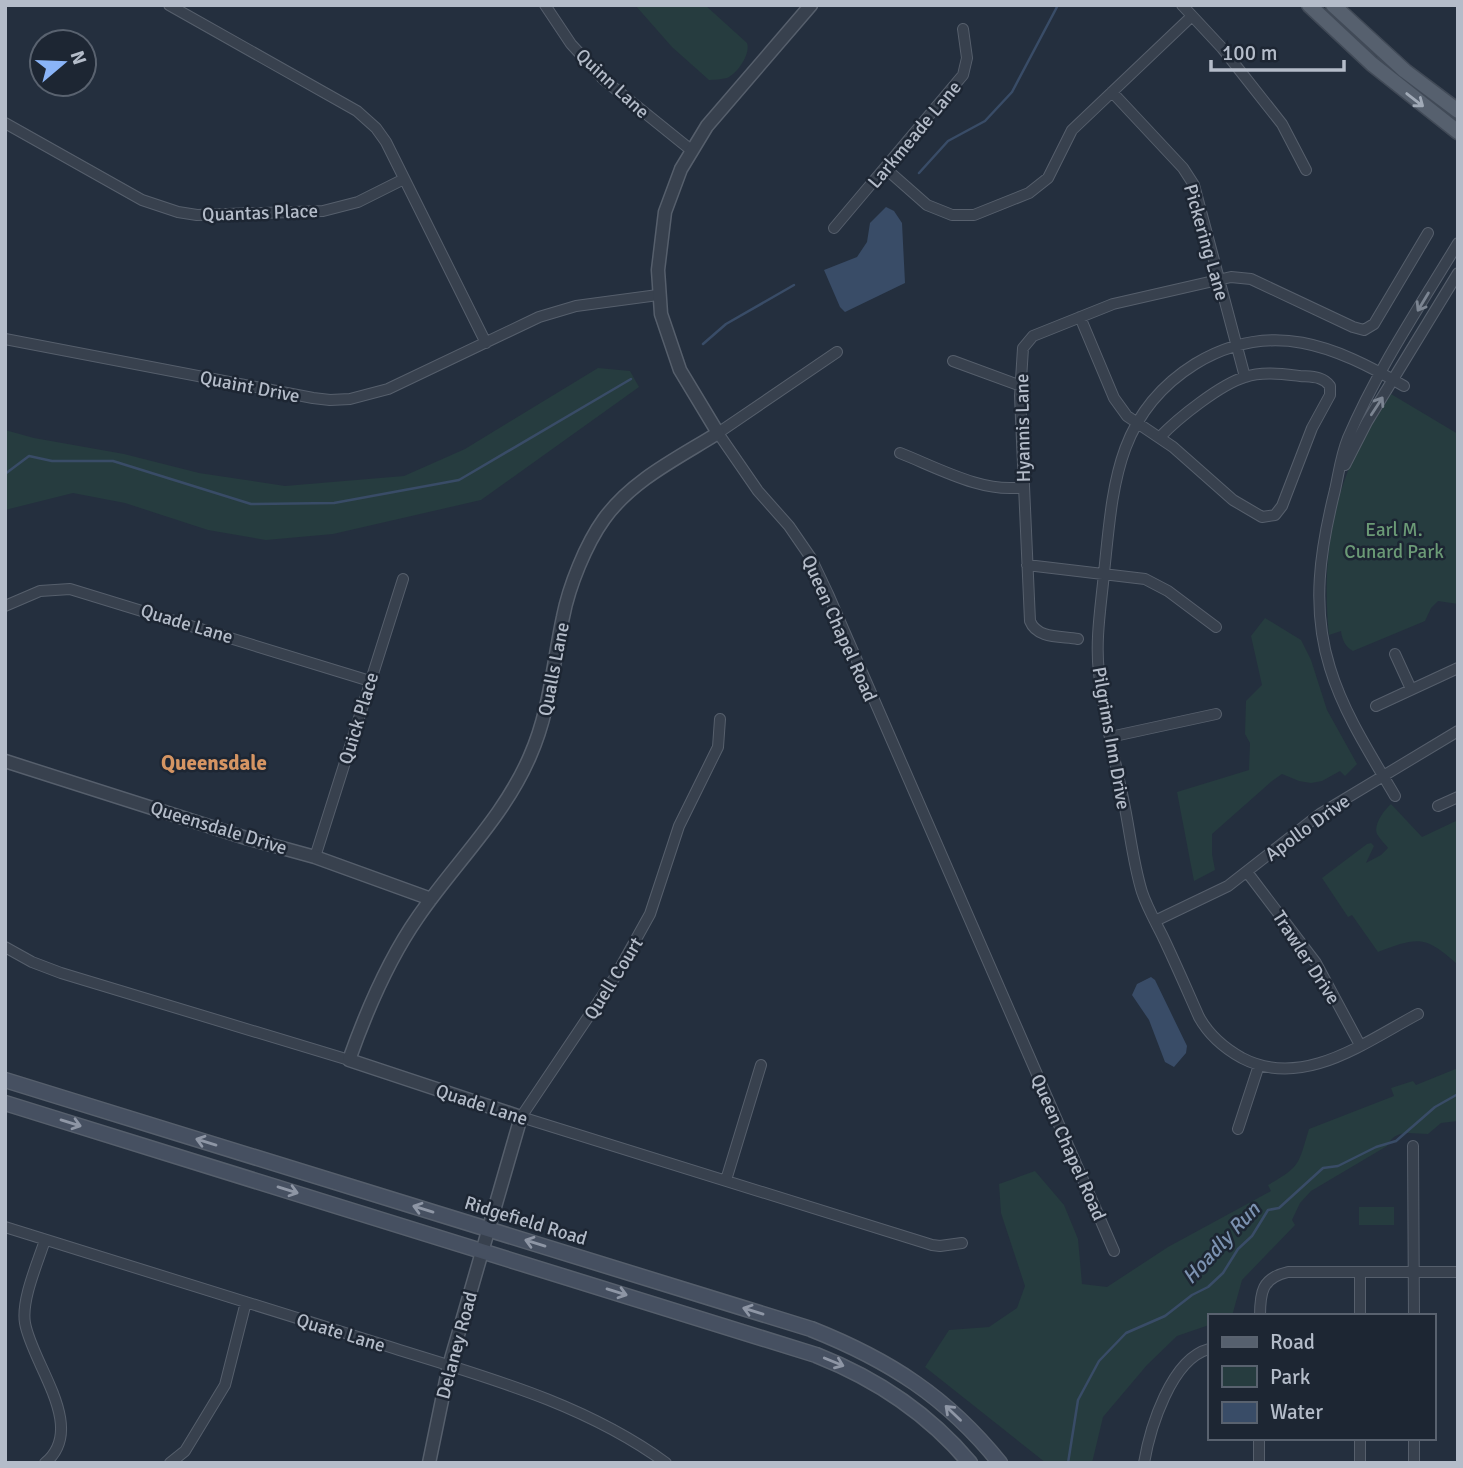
<svg xmlns="http://www.w3.org/2000/svg" width="1463" height="1468" viewBox="0 0 1463 1468" font-family="Signika,sans-serif">
	<rect width="100%" height="100%" fill="#242f3e"/>
	<path fill="#263c3f" d="M635,5H705L747,43C751,54 737,74 727,78C722,79 714,80 709,80L672,47Z
		M598,368L630,371L639,387L481,500L333,534L266,540L208,530L125,503L73,493L5,510V430L34,438L124,454L199,473L285,486L404,476L465,449Z
		M1391,394L1458,434V604L1438,601L1431,608L1425,621L1353,651C1345,647 1342,639 1341,631L1329,635C1322,568 1330,501 1362,440C1370,424 1382,409 1391,394Z
		M1265,618L1301,640L1311,660L1327,710L1357,764L1345,776L1340,771L1322,781L1311,783L1299,781L1282,774L1272,781L1212,834V854L1215,870L1194,881L1177,792L1249,770L1250,743L1245,734L1246,701L1262,685L1251,636Z
		M1391,804L1422,837L1458,820V965C1425,935 1418,937 1378,952L1352,915L1348,917L1322,878L1367,844L1371,843L1374,846L1366,863L1381,855L1388,848C1385,844 1380,839 1377,834C1373,825 1384,810 1391,804Z
		M1458,1068V1121L1441,1123L1428,1134C1411,1134 1396,1128 1387,1146L1311,1191L1300,1203L1292,1220L1295,1225L1242,1280L1232,1316H1209V1325L1177,1336L1147,1365L1103,1417L1092,1463H1046L925,1367L949,1330L989,1327L1017,1308L1025,1286L1001,1213L999,1184L1035,1171L1064,1205L1078,1239L1082,1284L1107,1287L1168,1247L1271,1191L1268,1185C1301,1166 1298,1165 1309,1129L1394,1096L1391,1088L1413,1081L1416,1085Z
		M1359,1207H1394V1225H1359Z"/>
	<path fill="#394c67" d="M886,207L894,211L902,223L905,283L845,312L840,307L824,270L857,257L867,242L870,223Z
		M1151,977L1155,980L1187,1046L1186,1053L1174,1067L1165,1062L1149,1020L1132,995L1137,984Z"/>
	<g fill="none" stroke-linecap="round" stroke-linejoin="round">
		<path stroke="#394c67" stroke-width="2.5" d="M919,173L948,141L985,121L1012,92L1058,5
			M703,344L726,324L794,285
			M5,474L29,456L52,461H113L251,504L334,503L459,480L631,379
			M1068,1463L1078,1400L1099,1361L1126,1333L1165,1316L1192,1295L1208,1287L1223,1273L1238,1249L1252,1236L1268,1210L1279,1208L1323,1168L1338,1166L1376,1147L1396,1141L1435,1107L1458,1094"/>
		<g stroke="#565f6c" stroke-width="12">
			<path id="minor" d="M169,5L357,111L376,128L386,142L486,343
				M545,5L571,44L603,79L691,150
				M1182,5L1222,48L1282,124L1306,170
				M1112,92L1183,168L1194,185L1245,377
				M5,123L142,200L178,212L197,215L323,211L358,202L404,179
				M885,168L927,205L952,215H974L1029,193L1048,178L1072,130L1192,16
				M834,228L963,75L967,58L963,29
				M1080,317L1114,398L1127,416L1173,447L1233,500L1262,517L1275,515L1282,506L1312,428L1330,395V386C1323,376 1312,377 1300,376C1283,374 1262,371 1245,377C1221,384 1178,418 1160,437
				M5,339L313,398L330,400L350,399L388,389L539,317L576,306L658,295
				M837,352L718,433L758,491L789,526L811,558L828,594L1114,1251
				M953,361L1021,386
				M1404,386C1335,346 1271,318 1195,364C1115,414 1113,488 1104,573C1101,606 1095,640 1099,673C1104,717 1115,760 1124,803C1130,832 1133,863 1142,892C1147,907 1155,921 1162,935C1175,962 1187,990 1199,1017C1209,1035 1224,1048 1242,1058C1303,1090 1365,1042 1418,1014
				M900,453C936,467 984,494 1023,487
				M1345,465L1367,422L1458,273
				M1027,565L1145,579L1168,591L1216,627
				M5,606L40,591L70,589L370,681
				M1078,639C1061,636 1037,639 1030,621L1020,396L1023,348L1033,336L1113,304L1231,277L1251,279L1353,327L1364,330L1374,324L1428,233
				M1395,654L1411,689
				M1376,706L1458,668
				M720,719L718,747L679,826L650,914L615,977L521,1117L932,1245L940,1246L962,1243
				M1110,737L1216,714
				M1395,796C1371,755 1344,714 1330,668C1311,608 1320,550 1335,490C1339,472 1341,455 1348,438C1377,370 1420,306 1458,243
				M1438,806L1458,797
				M315,857L403,579
				M1247,872L1316,963L1360,1045
				M1155,921L1228,886L1320,814L1458,731
				M5,947L32,962L61,973L349,1060
				M1238,1129L1259,1065
				M1413,1146L1414,1316
				M726,1180L761,1065
				M5,1227C128,1266 251,1304 374,1342C474,1374 580,1400 666,1463
				M45,1240C38,1262 21,1300 25,1323C32,1364 88,1428 45,1463
				M1260,1316C1260,1292 1262,1278 1288,1272H1458
				M1360,1316V1272
				M1414,1438V1463
				M170,1463L185,1451L225,1385L246,1302
				M1144,1463C1150,1428 1171,1359 1209,1349
				M1259,1463V1438
				M1360,1463V1438"/>
		</g>
		<g stroke="#565f6c" stroke-width="15">
			<path id="tertiary" d="M5,761L246,838L315,857L431,899
				M429,1463L449,1366L521,1117L349,1060C366,1012 388,960 418,917C455,863 504,817 530,756C550,711 553,663 563,617C569,586 586,544 604,519C632,480 678,458 718,433L680,370L661,314L658,270L665,212L681,169L707,126L811,5"/>
		</g>
		<g stroke="#565f6c" stroke-width="17">
			<path id="secondary" d="M5,1080L811,1329C889,1360 947,1397 1000,1463
				M5,1103L816,1355C877,1379 928,1413 970,1463"/>
		</g>
		<g stroke="#414a57" stroke-width="17">
			<path id="primary" d="M1309,5L1372,64L1458,132
				M1333,5L1405,71L1458,111"/>
		</g>
		<use href="#minor" stroke="#38414e" stroke-width="10"/>
		<use href="#tertiary" stroke="#38414e" stroke-width="12"/>
		<use href="#secondary" stroke="#465061" stroke-width="14"/>
		<use href="#primary" stroke="#56606e" stroke-width="14"/>
	</g>
	<defs><path id="oneway-shaft" d="M-6 0H5M1.5-3L5.5 0L1.5 3" fill="none" stroke-width="1.6" stroke-linecap="round" stroke-linejoin="round" transform="scale(1.75)"/></defs>
	<use stroke="#a1aab7" href="#oneway-shaft" transform="translate(1415 100) rotate(38)"/>
	<g stroke="#7c8592">
		<use href="#oneway-shaft" transform="translate(1423 302) rotate(121)"/>
		<use href="#oneway-shaft" transform="translate(1377 406) rotate(-57)"/>
	</g>
	<g stroke="#8e96a5">
		<use href="#oneway-shaft" transform="translate(71 1123) rotate(17)"/>
		<use href="#oneway-shaft" transform="translate(206 1142) rotate(-163)"/>
		<use href="#oneway-shaft" transform="translate(288 1190) rotate(17)"/>
		<use href="#oneway-shaft" transform="translate(423 1209) rotate(-163)"/>
		<use href="#oneway-shaft" transform="translate(535 1243) rotate(-163)"/>
		<use href="#oneway-shaft" transform="translate(617 1292) rotate(17)"/>
		<use href="#oneway-shaft" transform="translate(753 1311) rotate(-163)"/>
		<use href="#oneway-shaft" transform="translate(834 1362) rotate(22)"/>
		<use href="#oneway-shaft" transform="translate(953 1413) rotate(-136)"/>
	</g>
	<g text-anchor="middle" stroke-width="5" stroke-linejoin="round" paint-order="stroke">
		<g font-size="19" fill="#b4bcc9" stroke="#1d2633">
			<text transform="translate(613 83) rotate(43)" y="7">Quinn Lane</text>
			<text transform="translate(914 134) rotate(-50)" y="7">Larkmeade Lane</text>
			<text transform="translate(260 212) rotate(-2)" y="7">Quantas Place</text>
			<text transform="translate(1207 242) rotate(74)" y="7">Pickering Lane</text>
			<text transform="translate(250 386) rotate(11)" y="7">Quaint Drive</text>
			<text transform="translate(1022 428) rotate(-91)" y="7">Hyannis Lane</text>
			<text transform="translate(187 623) rotate(17)" y="7">Quade Lane</text>
			<text transform="translate(840 628) rotate(66)" y="7">Queen Chapel Road</text>
			<text transform="translate(553 669) rotate(-79)" y="7">Qualls Lane</text>
			<text transform="translate(358 718) rotate(-73)" y="7">Quick Place</text>
			<text transform="translate(1112 738) rotate(80)" y="7">Pilgrims Inn Drive</text>
			<text transform="translate(219 827) rotate(17)" y="7">Queensdale Drive</text>
			<text transform="translate(1307 827) rotate(-36)" y="7">Apollo Drive</text>
			<text transform="translate(1307 957) rotate(57)" y="7">Trawler Drive</text>
			<text transform="translate(613 978) rotate(-58)" y="7">Quell Court</text>
			<text transform="translate(482 1104) rotate(18)" y="7">Quade Lane</text>
			<text transform="translate(1069 1147) rotate(66)" y="7">Queen Chapel Road</text>
			<text transform="translate(526 1220) rotate(17)" y="7">Ridgefield Road</text>
			<text transform="translate(341 1332) rotate(17)" y="7">Quate Lane</text>
			<text transform="translate(456 1345) rotate(-75)" y="7">Delaney Road</text>
		</g>
		<g font-size="19" fill="#6b9a76" stroke="#1d2633">
			<text x="1394" y="536">Earl M.<tspan x="1394" dy="22">Cunard Park</tspan></text>
		</g>
		<g font-size="21" font-weight="bold" fill="#d59563" stroke="#1d2633">
			<text x="214" y="770">Queensdale</text>
		</g>
		<g font-size="21" font-style="italic" fill="#7c92b1" stroke="#1d2633">
			<text transform="translate(1221 1243) rotate(-47)" y="7">Hoadly Run</text>
		</g>
	</g>
	<rect width="1463" height="1468" fill="none" stroke="#b4bcc9" stroke-width="14"/>
	<rect x="1208" y="1314" width="228" height="126" fill="#1d2633" stroke="#59626f" stroke-width="2"/>
	<rect x="1222" y="1337" width="35" height="10" fill="#56606e" stroke="#59626f" stroke-width="2"/>
	<text x="1270" y="1349" font-size="21" fill="#b4bcc9">Road</text>
	<rect x="1222" y="1366" width="35" height="21" fill="#263c3f" stroke="#59626f" stroke-width="2"/>
	<text x="1270" y="1384" font-size="21" fill="#b4bcc9">Park</text>
	<rect x="1222" y="1402" width="35" height="21" fill="#394c67" stroke="#59626f" stroke-width="2"/>
	<text x="1270" y="1419" font-size="21" fill="#b4bcc9">Water</text>
	<g transform="translate(63 63) rotate(71)"><circle r="33" fill="#1d2633" stroke="#59626f" stroke-width="2"/>
	<path d="M0-5L12 26L0 18L-12 26Z" fill="#8ab4f8"/>
	<text y="-10" font-size="19" font-weight="bold" text-anchor="middle" fill="#b4bcc9">N</text>
	</g>
	<path d="M1211 60v10h133v-10" fill="none" stroke="#b4bcc9" stroke-width="3.5"/>
	<text x="1222" y="60" font-size="21" fill="#b4bcc9" stroke="#1d2633" stroke-width="5" paint-order="stroke">100 m</text>
</svg>
